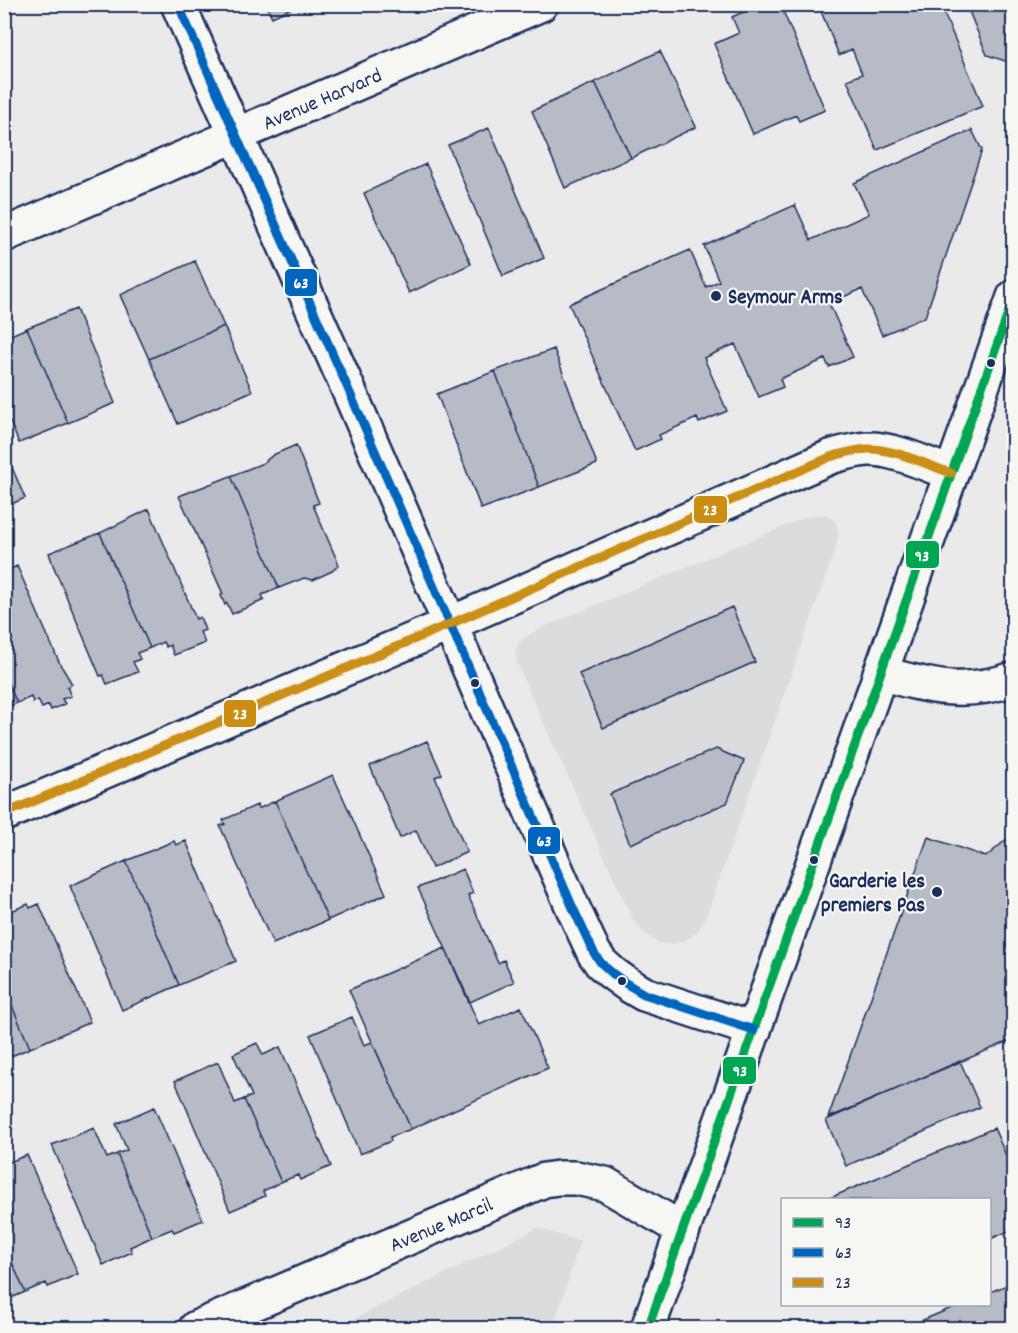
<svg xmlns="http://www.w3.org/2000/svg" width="1018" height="1333" viewBox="0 0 1018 1333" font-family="Dekko,sans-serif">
	<rect width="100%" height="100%" fill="#e9eae9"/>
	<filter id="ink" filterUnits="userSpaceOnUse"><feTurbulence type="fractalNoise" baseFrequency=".0167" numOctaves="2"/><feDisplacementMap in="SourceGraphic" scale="12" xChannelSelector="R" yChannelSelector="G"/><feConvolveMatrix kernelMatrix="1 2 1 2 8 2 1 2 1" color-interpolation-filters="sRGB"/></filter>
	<g filter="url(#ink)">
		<path fill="#dadcde" d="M825,514L835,521L839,532L836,547L707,914L700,928L694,935L682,942L671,944L658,943L644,933L633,920L517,664L515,654L519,642L529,635L548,625L811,515Z
			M537,1228L580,1241L553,1328H336Z"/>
		<path fill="#b6bbc6" stroke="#1b2f5e" stroke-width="1.5" d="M266,4H300L272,17Z
			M761,4H780L825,110L799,121L796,115L753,134L714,44L739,33L732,17Z
			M818,4H940L983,106L877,150L847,80L862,74L852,49L839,55Z
			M966,4H1014V64L987,55Z
			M660,51L696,127L631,158L595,82Z
			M595,82L631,158L565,188L532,111Z
			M489,128L544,258L503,276L448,145Z
			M972,130L982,150L925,317L882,335L862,289L829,303L853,357L829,367L825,359L780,379L783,387L759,397L735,344L704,358L727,411L699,423L697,418L659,435L661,439L635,451L569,304L690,250L706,287L719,281L704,246L795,205L811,240L869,214L854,183Z
			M426,164L471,264L409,293L364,193Z
			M195,261L224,326L149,359L120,295Z
			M76,309L115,403L68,423L27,328Z
			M224,326L252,391L178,424L149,359Z
			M27,328L68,423L19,443L10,422L6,424L4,420V417L7,416L4,409V338Z
			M554,349L597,464L539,487L495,371Z
			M495,371L539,487L481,509L437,394Z
			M296,445L319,503L313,505L339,565L332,571L313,580L304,578L279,588L231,476L263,463L273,455Z
			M8,458L25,498L4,507V460Z
			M231,476L279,588L262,595L264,600L232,614L227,603L225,605L221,595L223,594L179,496Z
			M149,509L196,619L200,617L205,630L200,632L205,643L174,655L170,645L166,647L163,642L150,648L100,533Z
			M100,533L150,648L137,653L140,659L133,662L138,672L107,684L103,675L100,676L53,565L49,553Z
			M17,566L60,664L72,684L67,687L71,696L62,699L65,704L51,710L49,705L42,708L38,700L33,702L31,697L17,703L4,674V572Z
			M732,607L755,662L603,728L579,674Z
			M4,674L17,703L5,708L8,715L4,717Z
			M427,741L442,774L435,777L467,852L432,868L416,830L400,838L370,766Z
			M716,749L744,761L727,803L630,844L610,794Z
			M333,775L386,894L328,920L275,801Z
			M275,801L328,920L273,944L220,826L225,824L223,820L257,805L258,809Z
			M1014,833V1039L828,1118L928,837L986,857Z
			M174,841L176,845L186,841L236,961L179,985L126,861Z
			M126,861L179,985L122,1010L70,886Z
			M463,869L473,893L468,895L498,963L504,960L514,982L470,1002L418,888Z
			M28,904L30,908L39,904L90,1022L30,1048L4,987V914Z
			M445,948L479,1025L521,1007L548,1068L411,1129L349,990Z
			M4,987L30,1048L4,1059Z
			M352,1017L364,1045L372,1042L411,1129L390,1137L391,1141L360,1154L310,1035Z
			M257,1043L263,1055L280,1047L331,1166L300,1180L298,1175L281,1182L244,1099L252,1096L233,1054Z
			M960,1061L980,1107L846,1166L826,1120Z
			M218,1062L235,1103L244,1099L281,1182L263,1191L265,1196L230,1211L175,1081Z
			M154,1107L203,1220L174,1232L172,1229L152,1237L117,1154L127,1150L116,1124Z
			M94,1128L107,1158L117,1154L152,1237L130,1247L132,1252L103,1265L52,1145Z
			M994,1128L1014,1174V1229L990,1239V1200H825Z
			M27,1155L78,1274L48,1287L46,1283L25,1292L4,1244V1156L7,1163Z
			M4,1244L25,1292L4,1301Z
			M1014,1282V1328H904L961,1304H990V1292Z"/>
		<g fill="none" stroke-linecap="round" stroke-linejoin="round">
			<g stroke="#1b2f5e" stroke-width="38">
				<g id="minor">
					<path d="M178,4L346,384L573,908L594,953L601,963L612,973L627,984L644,994L754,1030"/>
					<path id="s1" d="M4,235L541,4"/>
					<path d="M880,673C930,687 963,696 1014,679"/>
					<path d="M4,814L450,624L830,457C843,453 855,450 868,449C893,448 927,465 951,473"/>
					<path id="s2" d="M196,1328L544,1180L558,1178H576L605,1184L683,1230"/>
				</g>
			</g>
			<g stroke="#1b2f5e" stroke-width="38">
				<path id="secondary" d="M648,1328L1014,297"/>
			</g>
			<use href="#minor" stroke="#f6f6f2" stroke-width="33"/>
			<use href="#secondary" stroke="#f6f6f2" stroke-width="33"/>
			<g stroke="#f6f6f2" stroke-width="14">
				<path id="bus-1" d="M648,1328L1014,297"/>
			</g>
			<g stroke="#f6f6f2" stroke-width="14">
				<path id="bus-2" d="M178,4L346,384L573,908L594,953L601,963L612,973L627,984L644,994L754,1030"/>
			</g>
			<g stroke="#f6f6f2" stroke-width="14">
				<path id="bus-3" d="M4,814L450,624L830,457C843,453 855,450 868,449C893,448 927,465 951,473"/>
			</g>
			<use href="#bus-1" stroke="#00a651" stroke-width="9"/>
			<use href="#bus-2" stroke="#0065bd" stroke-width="9"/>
			<use href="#bus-3" stroke="#cb8e13" stroke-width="9"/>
		</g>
	</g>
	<g fill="#1b2f5e" stroke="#f6f6f2" stroke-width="2">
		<circle cx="716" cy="296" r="6"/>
		<circle cx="991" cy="363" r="5"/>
		<circle cx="475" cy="683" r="5"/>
		<circle cx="814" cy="860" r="5"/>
		<circle cx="937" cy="892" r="6"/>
		<circle cx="622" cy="981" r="5"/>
	</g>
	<g text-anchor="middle" stroke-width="4.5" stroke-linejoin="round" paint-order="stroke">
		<g font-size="21" fill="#1b2f5e" stroke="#f6f6f2">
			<text dy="7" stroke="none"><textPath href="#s1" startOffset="346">Avenue Harvard</textPath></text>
			<text dy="7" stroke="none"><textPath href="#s2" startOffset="266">Avenue Marcil</textPath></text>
		</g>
		<g font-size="21" font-weight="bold" fill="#1b2f5e" stroke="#f6f6f2" text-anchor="start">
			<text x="728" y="303">Seymour Arms</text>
			<text x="925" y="887" text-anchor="end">Garderie les<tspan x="925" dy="24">premiers Pas</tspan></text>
		</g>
	</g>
	<g stroke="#f6f6f2" stroke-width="2">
		<rect x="284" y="268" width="34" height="29" rx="6" fill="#0065bd"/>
		<rect x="693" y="495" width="35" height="29" rx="6" fill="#cb8e13"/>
		<rect x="905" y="540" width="35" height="29" rx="6" fill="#00a651"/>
		<rect x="223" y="699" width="34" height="29" rx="6" fill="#cb8e13"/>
		<rect x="527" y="826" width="34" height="29" rx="6" fill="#0065bd"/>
		<rect x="722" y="1056" width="35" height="29" rx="6" fill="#00a651"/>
	</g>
	<g font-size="16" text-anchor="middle" font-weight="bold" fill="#fff">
		<text x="301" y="288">63</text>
		<text x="710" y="515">23</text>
		<text x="922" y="561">93</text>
		<text x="240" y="719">23</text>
		<text x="544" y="846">63</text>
		<text x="740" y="1076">93</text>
	</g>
	<rect width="1018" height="1333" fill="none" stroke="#f6f6f2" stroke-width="24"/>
	<rect x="12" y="12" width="994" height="1309" fill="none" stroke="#1b2f5e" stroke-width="2" filter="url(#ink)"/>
	<rect x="781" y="1198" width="210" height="108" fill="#f6f6f2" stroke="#9ea6b7" stroke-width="1.5"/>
	<rect x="793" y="1218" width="30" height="9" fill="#00a651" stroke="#9ea6b7" stroke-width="1.5"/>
	<text x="835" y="1228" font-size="18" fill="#1b2f5e">93</text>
	<rect x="793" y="1248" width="30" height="9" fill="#0065bd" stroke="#9ea6b7" stroke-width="1.5"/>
	<text x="835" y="1258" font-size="18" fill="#1b2f5e">63</text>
	<rect x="793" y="1278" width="30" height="9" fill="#cb8e13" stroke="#9ea6b7" stroke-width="1.5"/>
	<text x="835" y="1288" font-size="18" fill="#1b2f5e">23</text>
</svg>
